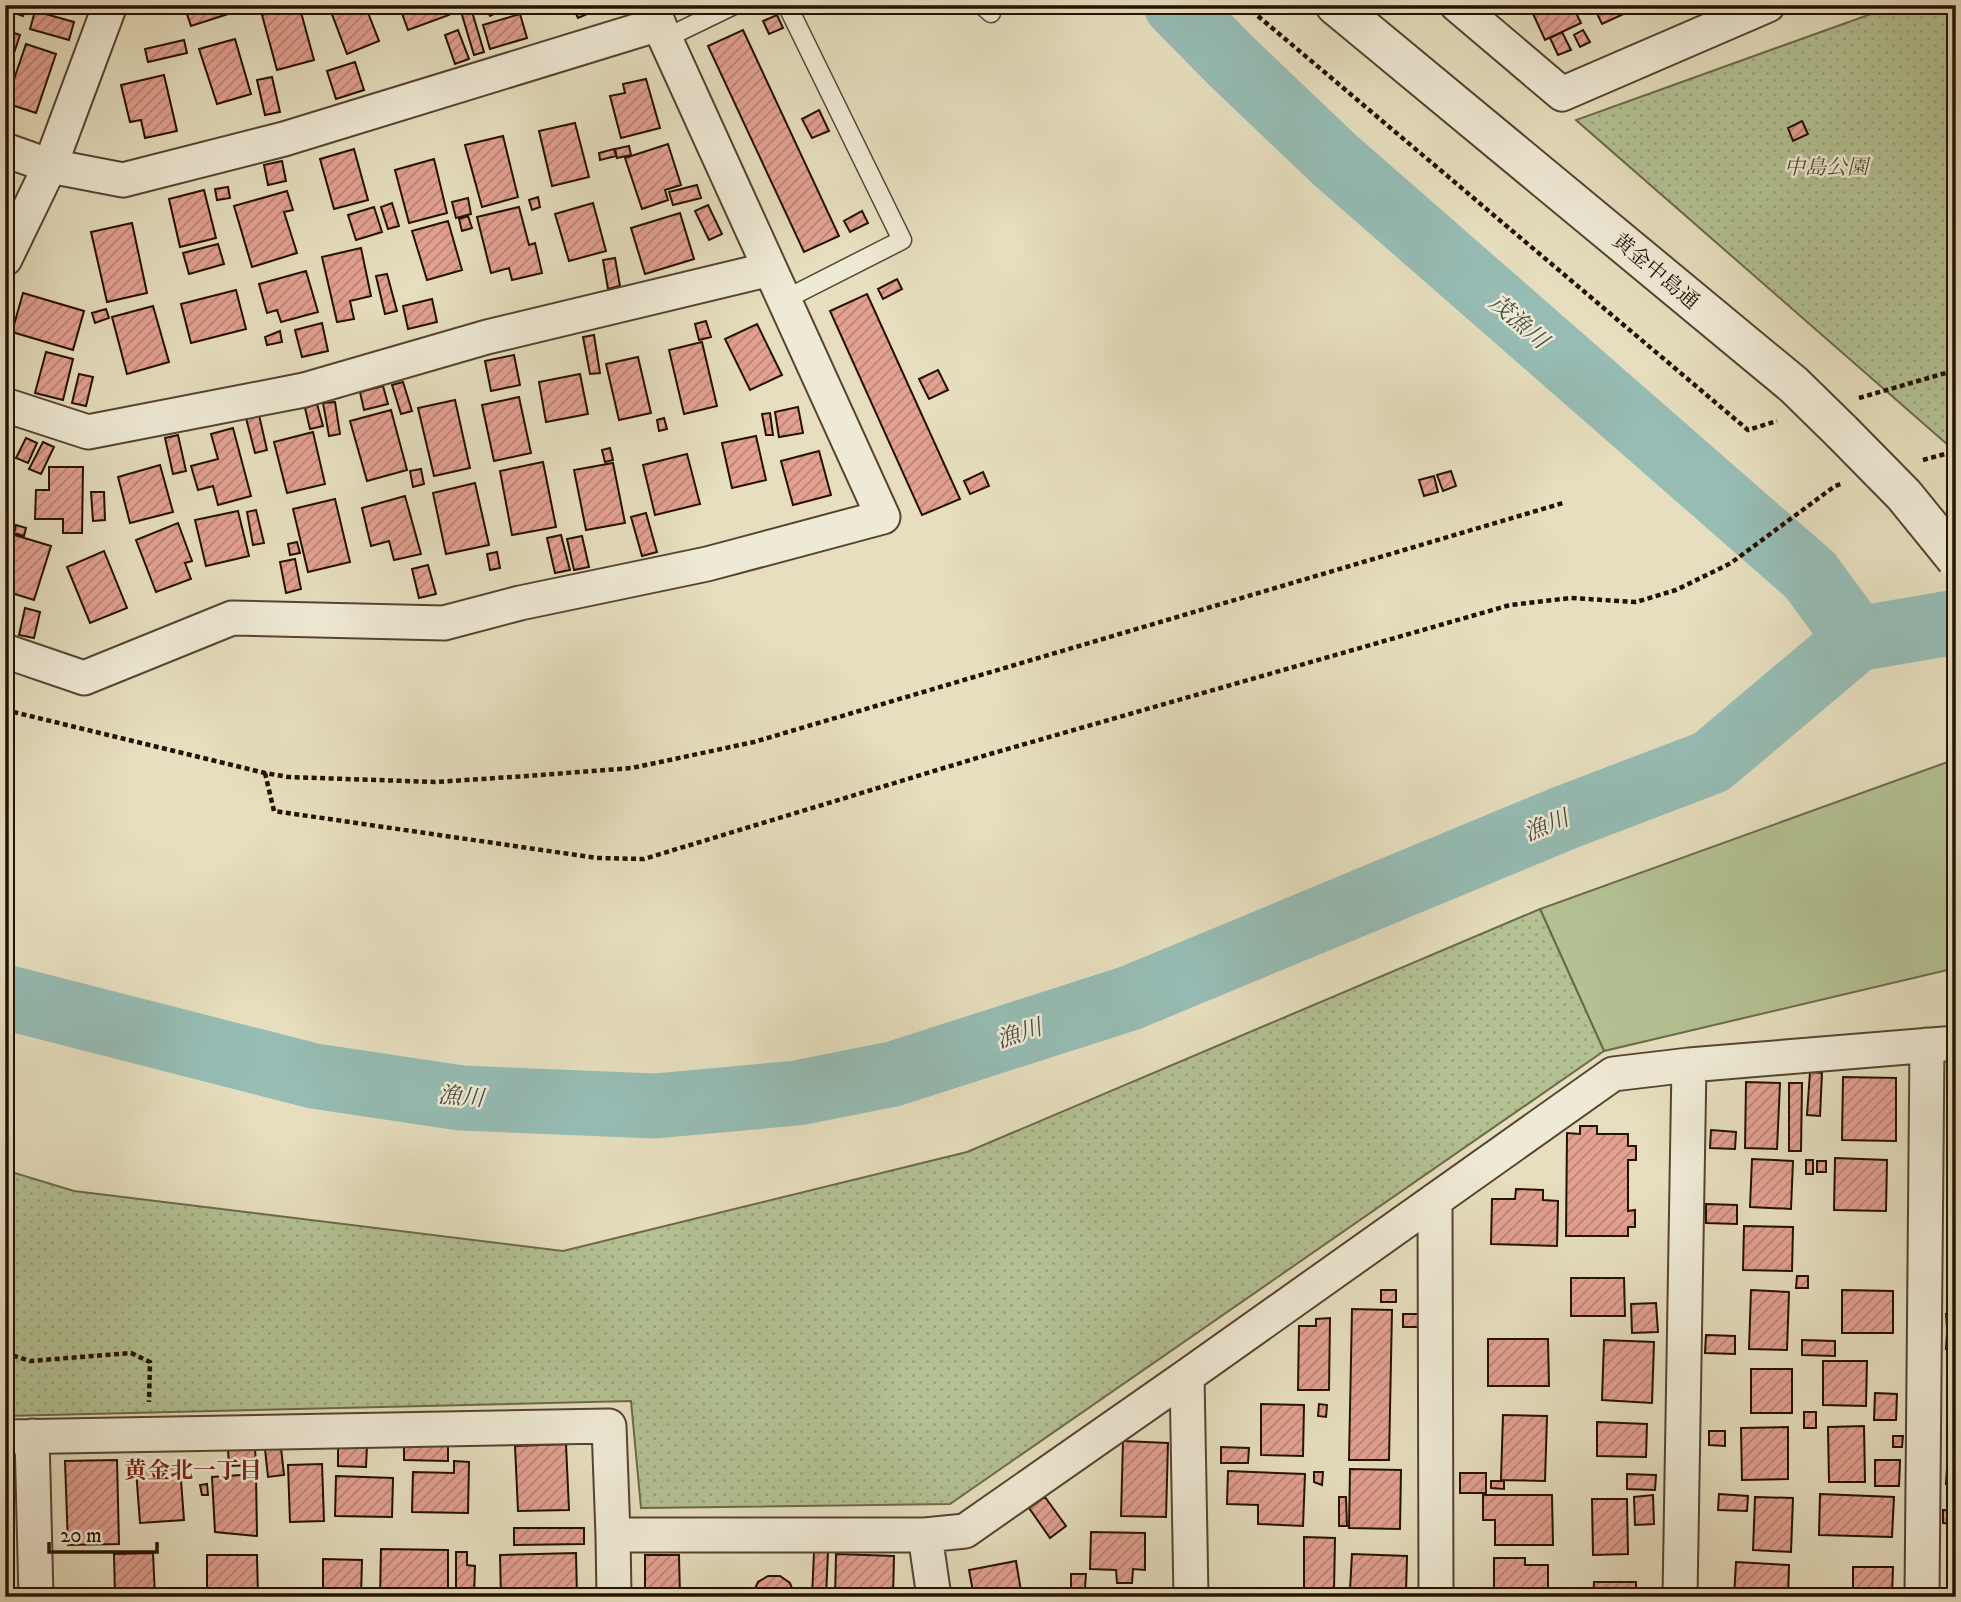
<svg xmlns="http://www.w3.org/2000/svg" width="1961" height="1602" viewBox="0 0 1961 1602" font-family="'IM FELL DW Pica','Noto Serif JP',serif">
	<defs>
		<pattern id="park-dots" width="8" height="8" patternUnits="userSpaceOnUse" patternTransform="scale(1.75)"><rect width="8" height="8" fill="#b3c193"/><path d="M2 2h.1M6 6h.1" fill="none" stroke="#9aa57d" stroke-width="1.8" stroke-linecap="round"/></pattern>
		<pattern id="building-hatch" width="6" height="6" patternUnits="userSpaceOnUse" patternTransform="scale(1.75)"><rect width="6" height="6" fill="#e3a191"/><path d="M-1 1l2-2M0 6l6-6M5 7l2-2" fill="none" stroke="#b88274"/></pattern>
	</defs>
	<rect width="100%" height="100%" fill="#e6debe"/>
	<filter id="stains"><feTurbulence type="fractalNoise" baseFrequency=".00286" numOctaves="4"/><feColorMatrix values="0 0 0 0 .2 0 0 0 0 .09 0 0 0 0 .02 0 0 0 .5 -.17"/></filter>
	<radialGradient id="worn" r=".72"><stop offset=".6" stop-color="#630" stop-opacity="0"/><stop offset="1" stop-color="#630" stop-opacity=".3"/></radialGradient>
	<path fill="#b3c193" stroke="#6c694a" stroke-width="2" d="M1956,759V968L1604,1051L1540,909Z"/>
	<path fill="url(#park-dots)" stroke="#6c694a" stroke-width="2" d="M1896,5H1956V452L1576,120Z
		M1540,909L1604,1051L950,1504L641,1508L631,1401L5,1416V1170L74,1191L563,1251L967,1152Z"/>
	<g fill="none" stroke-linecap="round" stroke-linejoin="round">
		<path stroke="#96bcb4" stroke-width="65" d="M1176,5L1230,60L1335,160L1810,575L1857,639
			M5,997L314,1076L461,1098L655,1106L797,1093L893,1074L1130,998L1564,818L1711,762L1857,639L1956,622"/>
	</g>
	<path fill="url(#building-hatch)" stroke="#251101" stroke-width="2" d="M5,5H27L23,16L5,10Z
		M184,5H228L231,13L191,26Z
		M299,5L314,60L277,70L262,15Z
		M339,5H365L379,41L347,54L330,9Z
		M399,5H445L449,15L408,30Z
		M459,5H470L484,52L474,55Z
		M484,5H512L490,16Z
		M572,5H608L578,18Z
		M1529,5H1572L1581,23L1545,40Z
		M1593,5H1643L1602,24Z
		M35,11L74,22L69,40L30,29Z
		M520,14L527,38L490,49L483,25Z
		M777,15L783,28L769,34L763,21Z
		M5,30L20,35L5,80Z
		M458,30L469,59L455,64L445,35Z
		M743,30L839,236L804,252L708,46Z
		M1583,30L1590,42L1580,47L1574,35Z
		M1562,32L1571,50L1558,55L1550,38Z
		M235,39L251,94L217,104L199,49Z
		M184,40L187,53L148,62L145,49Z
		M26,44L56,54L36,113L6,103Z
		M355,62L364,90L336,99L327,71Z
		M164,75L177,131L145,138L141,120L130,122L121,85Z
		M272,77L280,112L265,115L257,80Z
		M646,79L660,128L621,138L610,96L625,93L623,84Z
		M819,110L829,131L812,138L802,119Z
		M1802,121L1808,134L1793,141L1788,128Z
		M575,123L589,177L552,186L539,131Z
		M503,136L518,197L482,207L465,145Z
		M668,144L681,185L665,190L668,200L642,209L625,158Z
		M629,146L631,155L617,158L615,149Z
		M354,149L368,200L334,209L320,159Z
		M614,149L616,156L600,160L599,153Z
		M434,159L447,213L409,223L395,170Z
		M282,161L286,181L268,185L264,165Z
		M697,185L701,198L673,205L669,192Z
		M228,187L230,198L217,200L215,189Z
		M204,190L216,238L180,247L169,199Z
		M287,191L293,210L284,212L297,253L252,267L234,206Z
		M538,197L540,207L532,210L529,200Z
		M468,198L471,214L456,218L452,202Z
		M392,203L399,226L388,229L381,207Z
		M593,203L606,251L569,261L555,214Z
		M708,205L722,234L709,240L695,211Z
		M374,207L382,232L356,240L348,215Z
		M519,207L529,245L535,243L542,273L512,280L509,268L491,273L477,217Z
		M862,211L868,223L850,232L844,221Z
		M680,213L694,259L645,274L631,228Z
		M468,216L472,228L462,231L459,219Z
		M448,221L462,270L427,280L412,231Z
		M132,223L147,293L107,302L91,232Z
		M218,244L224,264L189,274L183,253Z
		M361,248L371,296L350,301L354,319L337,322L322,257Z
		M615,258L620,286L608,289L603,260Z
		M306,271L318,312L281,322L277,310L267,313L259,284Z
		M387,274L397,311L385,314L376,276Z
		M897,279L902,289L883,299L878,289Z
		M236,290L246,329L191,343L181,304Z
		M23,293L84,311L73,350L12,332Z
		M867,294L960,499L922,515L830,311Z
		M432,299L437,322L408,329L403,306Z
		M153,306L169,362L127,374L112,317Z
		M106,309L109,318L95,323L92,313Z
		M706,321L711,337L699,340L695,324Z
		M322,323L328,351L302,357L295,330Z
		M757,324L782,375L750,390L725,339Z
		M280,331L282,342L267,345L265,337Z
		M594,335L600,373L590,374L583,337Z
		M702,342L717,406L684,414L669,350Z
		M46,352L73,359L63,400L35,393Z
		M514,355L520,385L491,391L485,361Z
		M638,357L651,413L619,420L606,364Z
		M938,370L948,390L929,399L919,379Z
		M79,374L93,377L86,406L72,403Z
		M580,374L588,414L546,422L539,382Z
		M403,382L412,411L401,414L392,385Z
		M383,386L388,404L364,410L360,392Z
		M519,397L531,453L494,461L482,405Z
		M455,400L470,468L434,476L418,408Z
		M335,402L340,434L329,436L323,403Z
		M317,404L323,426L310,429L305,408Z
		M798,407L803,433L779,437L775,412Z
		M391,410L407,470L367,481L350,421Z
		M770,413L773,435H766L762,414Z
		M259,415L267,450L255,453L246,418Z
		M664,418L667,429L659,431L657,420Z
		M233,428L251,496L218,505L213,486L198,490L191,466L218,459L211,434Z
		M313,432L325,484L287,493L274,442Z
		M178,435L186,471L173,474L165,438Z
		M756,436L766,480L732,488L722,443Z
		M26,438L37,443L28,463L16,458Z
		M43,442L54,447L41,474L29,469Z
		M610,448L613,460L605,462L602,450Z
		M819,451L831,495L793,505L781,461Z
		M5,454L12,458L5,470Z
		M687,454L700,504L655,515L643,465Z
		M543,462L556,527L512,535L500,471Z
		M613,463L625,523L586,530L574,470Z
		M160,465L173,512L130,523L118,477Z
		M49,467H83L82,533H63V519H35L36,490H49Z
		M421,469L424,484L413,487L410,471Z
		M1451,471L1456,486L1443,491L1437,475Z
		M983,472L989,486L970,494L964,481Z
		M1434,476L1438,492L1424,496L1419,480Z
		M475,483L489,545L446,554L433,493Z
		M91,492H104L105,520L93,521Z
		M405,496L421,554L394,560L389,541L371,546L362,508Z
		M335,499L350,562L308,572L293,509Z
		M256,510L264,543L253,545L247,512Z
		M238,511L249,556L206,566L195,520Z
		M646,513L657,552L642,556L631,517Z
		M178,523L192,561L185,563L191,579L156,592L136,540Z
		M16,525L26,528L24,536L14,533Z
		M11,534L51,546L34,600L5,591V552Z
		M561,535L570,570L555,573L547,538Z
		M582,536L589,567L574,570L567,539Z
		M297,542L300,553L290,555L288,544Z
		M104,551L127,608L90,623L67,567Z
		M497,552L500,568L490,570L487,554Z
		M295,559L301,589L286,593L280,562Z
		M428,565L436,594L419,598L412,569Z
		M25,608L40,612L34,638L19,635Z
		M1810,1072L1822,1073L1820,1116L1807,1115Z
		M1843,1077L1896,1078V1141L1842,1140Z
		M1746,1082L1780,1083L1777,1149L1745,1148Z
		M1789,1083H1802L1801,1151H1789Z
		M1580,1126H1597V1134H1628V1146H1636V1160H1628V1211L1635,1210V1227H1628V1236H1566L1567,1133L1580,1134Z
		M1711,1130L1736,1132L1735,1149L1710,1148Z
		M1949,1132H1956V1146H1948Z
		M1835,1158L1887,1160L1886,1211L1834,1210Z
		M1752,1159L1793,1161L1791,1209L1750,1207Z
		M1806,1160H1813V1174H1806Z
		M1817,1161H1826V1172H1817Z
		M1950,1164H1956V1174H1950Z
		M1516,1189L1543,1190V1200L1558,1201L1557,1246L1491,1244L1492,1199H1515Z
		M1706,1204L1737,1205V1224L1706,1223Z
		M1744,1226L1793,1227L1792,1271L1743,1270Z
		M1797,1276H1808V1288H1796Z
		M1571,1278H1624L1625,1316H1571Z
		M1381,1290H1396V1302H1381Z
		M1751,1290L1789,1292L1787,1350L1749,1349Z
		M1842,1290L1893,1291V1333H1842Z
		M1656,1303L1658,1332L1632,1333L1631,1304Z
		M1352,1309L1392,1310L1389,1460H1349Z
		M1403,1314H1419L1420,1327H1403Z
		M1946,1314H1956V1328H1947Z
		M1330,1318L1329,1390H1298L1299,1326H1316V1319Z
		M1947,1333H1956V1349H1946Z
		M1706,1335L1735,1336V1354L1705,1353Z
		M1488,1339H1548L1549,1386H1488Z
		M1604,1340L1654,1342L1652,1403L1602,1400Z
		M1802,1340L1835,1341V1356L1802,1355Z
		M1823,1361H1867L1866,1406L1823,1405Z
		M1751,1369H1792V1413H1751Z
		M1875,1393L1897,1394L1896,1420H1874Z
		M1261,1404L1304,1405L1303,1456L1261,1455Z
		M1319,1404L1327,1405L1326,1417L1318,1416Z
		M1804,1412H1816V1428H1804Z
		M1503,1415L1547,1416L1545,1481L1501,1480Z
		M1597,1422L1647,1424L1646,1457L1597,1456Z
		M1864,1426L1865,1482H1829L1828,1427Z
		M1788,1427V1479L1742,1480L1741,1428Z
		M1709,1431H1725V1446L1709,1445Z
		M1893,1436H1903L1902,1447H1893Z
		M1123,1441L1168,1443L1166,1517L1121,1516Z
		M566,1444L569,1510L518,1511L515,1446Z
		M404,1445H448V1461L404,1460Z
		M338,1446H367L366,1467L338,1466Z
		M1221,1447L1249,1448L1248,1463H1221Z
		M255,1448L256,1465L229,1466L228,1449Z
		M281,1448L284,1475L268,1477L265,1449Z
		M117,1460L119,1544L68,1545L65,1461Z
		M1875,1460H1900L1899,1486H1875Z
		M454,1461L469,1462L468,1513L412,1512L413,1472L454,1473Z
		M322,1464L324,1521L290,1522L288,1465Z
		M180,1467L184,1520L140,1523L136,1470Z
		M1947,1468L1955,1469L1954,1484H1946Z
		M1350,1469L1401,1470L1400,1529L1349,1528Z
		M1228,1471L1305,1474L1303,1526L1258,1524V1505L1227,1504Z
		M1314,1472H1323L1322,1485L1314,1482Z
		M1460,1473H1486V1493H1460Z
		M256,1474L257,1536L215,1532L212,1477Z
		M1627,1474L1656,1475L1655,1490L1627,1489Z
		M336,1476L393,1478L392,1517L335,1516Z
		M1491,1481H1504V1489L1491,1488Z
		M207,1484L208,1495H202L200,1485Z
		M1719,1494L1748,1496L1747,1511L1718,1510Z
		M1820,1494L1894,1497L1892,1537L1819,1535Z
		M1483,1495H1552L1553,1545H1495V1520H1483Z
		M1653,1495L1654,1524L1635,1525L1634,1497Z
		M1045,1497L1066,1526L1050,1538L1029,1508Z
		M1339,1497H1346L1347,1526H1339Z
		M1755,1497L1793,1498L1791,1552L1753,1550Z
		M1592,1499H1627L1628,1554L1593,1555Z
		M1943,1510L1956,1511V1524L1943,1523Z
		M514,1528H584V1544L514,1545Z
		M1091,1532L1145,1533V1570L1133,1569L1132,1583H1117L1116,1570L1090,1569Z
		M1304,1537L1335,1538L1334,1591H1304Z
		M381,1549L448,1550V1597H380Z
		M456,1552H467V1565L475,1566L474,1597H456Z
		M814,1552H828L826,1597H812Z
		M153,1553L155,1597H115L114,1554Z
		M576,1553L577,1597H501L500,1555Z
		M836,1554L894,1556L893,1597H835Z
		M1352,1554L1407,1556L1406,1592L1350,1590Z
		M207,1555H257L258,1597H207Z
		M645,1555H679L680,1597H645Z
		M1494,1558H1525V1565H1548V1597H1494Z
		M323,1559L362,1560L361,1597H323Z
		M1016,1561L1022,1597H974L969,1570Z
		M1736,1562L1789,1565L1788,1597H1734Z
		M1853,1567H1893L1892,1597H1853Z
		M1071,1574H1086L1085,1589H1071Z
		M768,1576H780L790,1583L794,1594L807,1595V1597H731V1593H753L758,1582Z
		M1594,1582H1636V1597H1593Z"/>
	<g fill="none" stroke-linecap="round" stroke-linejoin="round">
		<g stroke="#554430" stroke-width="21">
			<path id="service" d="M982,5L991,13
				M666,38L734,5
				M784,300L902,240L787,5"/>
		</g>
		<g stroke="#554430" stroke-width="37">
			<path id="minor" d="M1457,5L1562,94L1768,5
				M5,150L50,166L110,5
				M5,259L50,166L123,180L284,139L659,24
				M5,405L88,432L304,390L487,337L770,269
				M5,651L84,678L232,618L444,623L520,603L707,564L883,517L650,5
				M1435,1200L1436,1597
				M1187,1376L1191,1597
				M32,1436L36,1597
				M5,1437L609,1426L613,1535H925L965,1531L1187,1376L1613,1074L1689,1065L1956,1043
				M613,1535L614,1597
				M925,1535L934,1597
				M1680,1597L1689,1065
				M1922,1597L1927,1045"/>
		</g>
		<g stroke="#554430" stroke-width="42">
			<path id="tertiary" d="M1335,5L1794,385L1842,432"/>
		</g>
		<path stroke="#251101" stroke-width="4.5" stroke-dasharray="5 3.5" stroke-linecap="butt" d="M1245,5L1748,430L1777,421
			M1859,398L1956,370
			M1923,460L1956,451
			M5,710L265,773L288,777L435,782L527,776L632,768L754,742L1563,503
			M265,773L274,811L597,858L644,859L990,754L1510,605L1571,598L1636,602L1676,590L1731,563L1835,486L1841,484
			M5,1353L30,1361L131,1353L150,1362L149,1402"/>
		<use href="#service" stroke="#efead5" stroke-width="18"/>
		<use href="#minor" stroke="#efead5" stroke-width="33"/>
		<use href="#tertiary" stroke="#efead5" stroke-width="38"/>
		<g stroke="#554430" stroke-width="42" stroke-linecap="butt">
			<path id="tertiary-bridge" d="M1842,432L1904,495L1956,559"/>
		</g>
		<use href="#tertiary-bridge" stroke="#efead5" stroke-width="38"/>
	</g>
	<g text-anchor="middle" stroke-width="5" stroke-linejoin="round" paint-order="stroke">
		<g font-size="21" font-style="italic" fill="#574f34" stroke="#efead5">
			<text x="1826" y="174">中島公園</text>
		</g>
		<g font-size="21" fill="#251101" stroke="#efead5">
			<text transform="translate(1656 271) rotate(40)" y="7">黄金中島通</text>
		</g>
		<g font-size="23" font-style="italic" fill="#4d4d40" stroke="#efead5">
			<text transform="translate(1519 321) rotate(41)" y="8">茂漁川</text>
			<text transform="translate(1546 825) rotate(-22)" y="8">漁川</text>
			<text transform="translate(1019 1033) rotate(-18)" y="8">漁川</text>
			<text transform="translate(461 1096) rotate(5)" y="8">漁川</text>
		</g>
		<g font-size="23" font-weight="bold" fill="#7a1f14" stroke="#efead5">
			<text x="193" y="1478">黄金北一丁目</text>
		</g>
	</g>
	<rect width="1961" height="1602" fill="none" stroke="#e6debe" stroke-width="28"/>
	<rect x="7" y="7" width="1947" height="1588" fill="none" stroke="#251101" stroke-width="3.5"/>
	<rect x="14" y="14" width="1933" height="1574" fill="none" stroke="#251101" stroke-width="2"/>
	<path d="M49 1542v10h108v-10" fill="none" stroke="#251101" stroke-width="3.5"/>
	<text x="60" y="1542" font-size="21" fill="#251101" stroke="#efead5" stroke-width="5" paint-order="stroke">20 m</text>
	<rect width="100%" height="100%" filter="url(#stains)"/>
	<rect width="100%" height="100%" fill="url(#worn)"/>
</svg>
